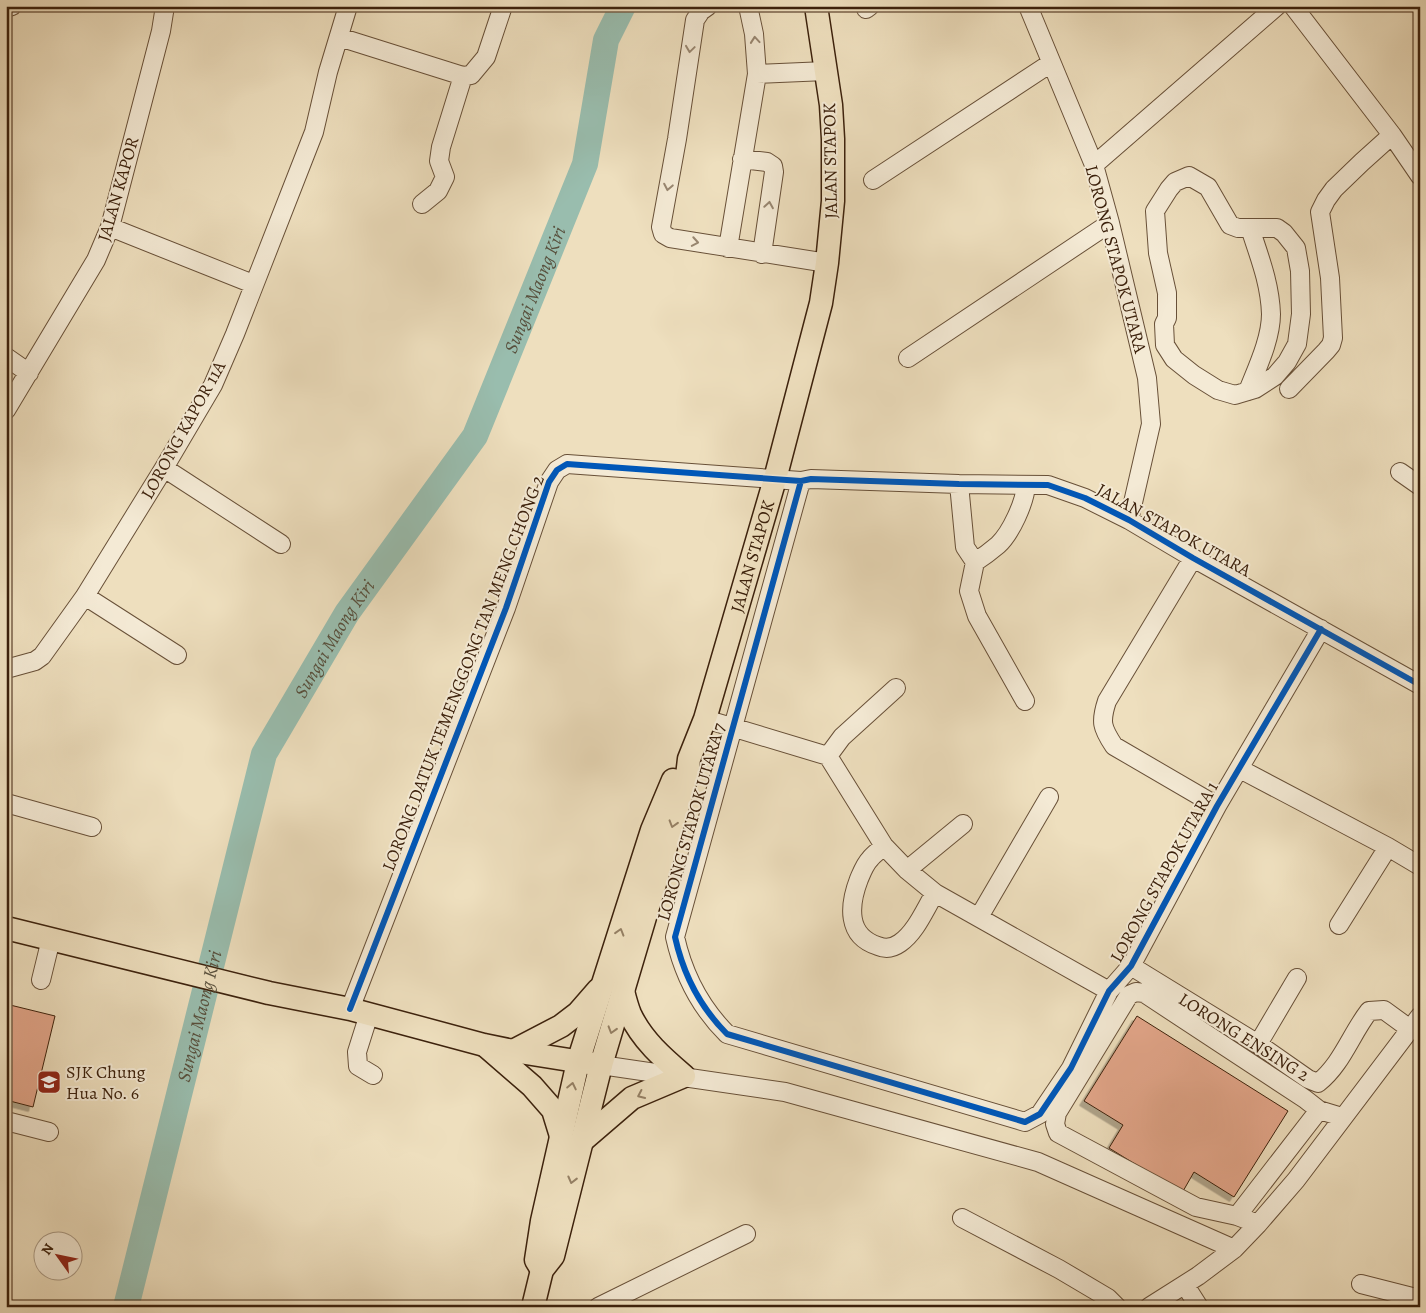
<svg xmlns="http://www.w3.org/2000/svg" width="1426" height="1313" viewBox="0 0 1426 1313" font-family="Alegreya,serif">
	<defs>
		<filter id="shadow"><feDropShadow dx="-4.5" dy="4.5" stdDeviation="0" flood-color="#0004"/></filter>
	</defs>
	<rect width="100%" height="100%" fill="#eedfbe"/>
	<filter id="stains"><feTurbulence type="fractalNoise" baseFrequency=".004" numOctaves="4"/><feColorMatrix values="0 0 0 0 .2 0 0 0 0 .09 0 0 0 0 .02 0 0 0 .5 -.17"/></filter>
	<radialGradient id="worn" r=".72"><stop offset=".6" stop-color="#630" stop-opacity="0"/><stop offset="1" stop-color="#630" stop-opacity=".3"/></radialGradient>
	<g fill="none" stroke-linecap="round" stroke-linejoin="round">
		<path stroke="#99bdae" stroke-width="26" id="s1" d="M126,1307L264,754L347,613L475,436L585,164L606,40L623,6"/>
	</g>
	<path fill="#e3a68a" stroke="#3c210c" filter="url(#shadow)" d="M6,1004L55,1016L33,1107L6,1100V1045L11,1028L6,1027Z
		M1137,1016L1288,1111L1234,1197L1194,1172L1182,1193L1109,1148L1123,1125L1084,1101Z"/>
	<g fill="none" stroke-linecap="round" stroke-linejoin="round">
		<g stroke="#685038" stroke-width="20">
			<path id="minor" d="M708,6L701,11L695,20L677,139L661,227L663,234L670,238L827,263
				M1028,6L1094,165L1110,223L1147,378L1151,424L1129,520
				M1293,6L1392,135L1420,176
				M6,8L12,6
				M866,9L870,6
				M339,37L463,76L471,75L486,57L503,6
				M757,74L826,71
				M742,159L767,162L773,166L774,172L762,254
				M1094,165L1277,6
				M1189,176L1208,187L1230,225L1238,228H1277L1284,233L1296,248L1300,271L1301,314L1297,344L1287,362L1275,376L1255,389L1235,395L1218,390L1194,375L1174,359L1165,345L1164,324L1167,318V293L1158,253L1155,211L1169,189L1175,182Z
				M873,180L1051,63
				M422,204L438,191L445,177L439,161L441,147L463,76
				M110,227L253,284
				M728,248L757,74L754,34L748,6
				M6,357L29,373
				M908,358L1110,223
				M1289,389L1326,351L1331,345L1333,338L1330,278L1320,212L1326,200L1334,189L1362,162L1392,135
				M1248,391C1257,368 1271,339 1271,314C1270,283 1259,256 1250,228
				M6,410L96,260L110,227L161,31L165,6
				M164,468L281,544
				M1400,472L1420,486
				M801,481L675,937C683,973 700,1007 727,1034L1025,1122L1040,1114L1071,1068L1109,991L1131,966L1217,806L1321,629
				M959,484L965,547L975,562L969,591L977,616L1025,701
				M1193,558L1107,701C1100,722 1102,728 1114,746L1217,806
				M975,562C983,557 991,551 998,545C1011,533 1025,502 1026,485
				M85,596L177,655
				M6,669L35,661L42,656L85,596L164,468L213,385L235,334L314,132L328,72L348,6
				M705,719L828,756L884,846L907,870L935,893L1109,991
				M828,756L842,737L896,688
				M1240,769L1388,847L1420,866
				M6,803L92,827
				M884,846C880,850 874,854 870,859C865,864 862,872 859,879C849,905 846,936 878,946C885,949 893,948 900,943C916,932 925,909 935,893
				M907,870L963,824
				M979,917L1049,797
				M1339,925L1388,847
				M1131,966L1258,1044L1308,1079L1318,1083C1342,1064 1351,1034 1369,1011L1384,1010L1410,1029
				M41,980L51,939
				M350,1009L506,608L549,482L557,470L567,464L801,481L811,479L959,484L1048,485L1085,498L1129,520L1193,558L1420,685
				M369,1014L357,1052L358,1066L373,1075
				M1258,1044L1297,978
				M601,1065L785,1092L1038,1162L1234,1249
				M6,1121L49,1132
				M1237,1216L1319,1110
				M962,1218L1059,1269L1108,1298L1117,1307
				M1258,1224L1237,1216L1196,1207L1058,1133L1055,1124L1057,1113L1129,995L1136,992L1144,993L1305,1099L1319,1110L1342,1117
				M1361,1284L1420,1299
				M1185,1285L1199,1307
				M598,1307L746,1234
				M1149,1307L1198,1276L1234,1249L1258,1224L1296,1180L1420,1016"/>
		</g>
		<g stroke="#3c210c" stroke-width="25">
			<g id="major">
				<path d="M6,928L269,993L350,1009L484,1045L513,1051L601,1065"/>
				<path d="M487,1047L532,1086L553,1110L561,1136"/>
				<path d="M513,1051L561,1026L578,1013L598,990"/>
				<path d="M582,1141L632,1098L684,1076C663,1058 642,1040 630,1014C627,1007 625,999 623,991"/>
				<path d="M542,1270L536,1260L542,1221L578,1062L652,830L673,780"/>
				<path id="s2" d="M533,1307L542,1270L553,1256L601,1065L687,776L689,759L705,719L775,479L821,303L827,263L833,201V139L831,105L816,6"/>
			</g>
		</g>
		<use href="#minor" stroke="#f4ead5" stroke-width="18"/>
		<use href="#major" stroke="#eedfbe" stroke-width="22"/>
		<g stroke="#f4ead5" stroke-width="9">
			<path id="cycleway" d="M801,481L675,937C683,973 700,1007 727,1034L1025,1122L1040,1114L1071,1068L1109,991L1131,966L1217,806L1321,629
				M350,1009L506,608L549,482L557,470L567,464L801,481L811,479L959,484L1048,485L1085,498L1129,520L1193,558L1420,685"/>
		</g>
		<use href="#cycleway" stroke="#0057b8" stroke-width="6"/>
	</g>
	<defs><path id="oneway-chevron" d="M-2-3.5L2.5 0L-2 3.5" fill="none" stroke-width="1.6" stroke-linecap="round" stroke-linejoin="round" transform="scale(1.25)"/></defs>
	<g stroke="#988670">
		<use href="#oneway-chevron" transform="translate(755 40) rotate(-95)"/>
		<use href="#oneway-chevron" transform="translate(690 49) rotate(98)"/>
		<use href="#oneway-chevron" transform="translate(668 187) rotate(101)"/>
		<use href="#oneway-chevron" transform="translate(769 205) rotate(-81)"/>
		<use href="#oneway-chevron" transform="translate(695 242) rotate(10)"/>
	</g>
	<g stroke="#958065">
		<use href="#oneway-chevron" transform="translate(673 824) rotate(107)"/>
		<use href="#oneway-chevron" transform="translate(620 932) rotate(-73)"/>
		<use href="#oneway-chevron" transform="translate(612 1030) rotate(107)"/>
		<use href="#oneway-chevron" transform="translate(572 1086) rotate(-78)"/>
		<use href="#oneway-chevron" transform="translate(641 1095) rotate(155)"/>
		<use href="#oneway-chevron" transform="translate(572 1180) rotate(104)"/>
	</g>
	<defs>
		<g id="school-square" transform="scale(1.25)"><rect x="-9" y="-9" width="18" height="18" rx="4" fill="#8f2418" stroke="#f4ead5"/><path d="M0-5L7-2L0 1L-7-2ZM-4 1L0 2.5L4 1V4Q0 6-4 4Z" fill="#fff"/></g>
	</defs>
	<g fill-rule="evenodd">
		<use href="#school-square" x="49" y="1082"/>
	</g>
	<g text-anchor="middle" stroke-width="4" stroke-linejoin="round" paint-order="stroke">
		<g font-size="18" fill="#3c210c" stroke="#f4ead5">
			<text transform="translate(830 161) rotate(-91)" y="6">JALAN STAPOK</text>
			<text transform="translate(118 189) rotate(-74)" y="6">JALAN KAPOR</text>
			<text transform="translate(1116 259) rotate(75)" y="6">LORONG STAPOK UTARA</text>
			<text transform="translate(183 430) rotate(-61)" y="6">LORONG KAPOR 11A</text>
			<text transform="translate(1174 530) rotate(29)" y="6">JALAN STAPOK UTARA</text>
			<text dy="6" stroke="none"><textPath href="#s2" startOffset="784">JALAN STAPOK</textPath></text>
			<text transform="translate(463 673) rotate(-69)" y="6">LORONG DATUK TEMENGGONG TAN MENG CHONG 2</text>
			<text transform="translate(691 822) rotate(-74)" y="6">LORONG STAPOK UTARA 7</text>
			<text transform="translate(1164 872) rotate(-61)" y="6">LORONG STAPOK UTARA 1</text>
			<text transform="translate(1244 1037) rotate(32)" y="6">LORONG ENSING 2</text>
		</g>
		<g font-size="18" fill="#3c210c" stroke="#f4ead5" text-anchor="start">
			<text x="66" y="1078">SJK Chung<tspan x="66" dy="21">Hua No. 6</tspan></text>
		</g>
		<g font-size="19" font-style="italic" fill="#58503d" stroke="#f4ead5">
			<text dy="7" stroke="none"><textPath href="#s1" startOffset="1110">Sungai Maong Kiri</textPath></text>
			<text dy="7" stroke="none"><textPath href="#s1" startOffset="705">Sungai Maong Kiri</textPath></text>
			<text dy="7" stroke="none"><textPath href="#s1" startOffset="300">Sungai Maong Kiri</textPath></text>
		</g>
	</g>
	<rect width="1426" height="1313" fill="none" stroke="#eedfbe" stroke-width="25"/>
	<rect x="8" y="8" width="1411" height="1298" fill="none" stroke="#3c210c" stroke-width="2.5"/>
	<rect x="12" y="12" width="1401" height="1288" fill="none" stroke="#3c210c"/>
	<g transform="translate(58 1256) rotate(303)"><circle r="24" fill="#f4ead5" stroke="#aa9a85"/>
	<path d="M0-4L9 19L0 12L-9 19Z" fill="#8f2418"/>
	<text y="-8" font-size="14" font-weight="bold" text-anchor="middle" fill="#3c210c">N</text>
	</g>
	<rect width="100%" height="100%" filter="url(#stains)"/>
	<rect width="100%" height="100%" fill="url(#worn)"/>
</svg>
